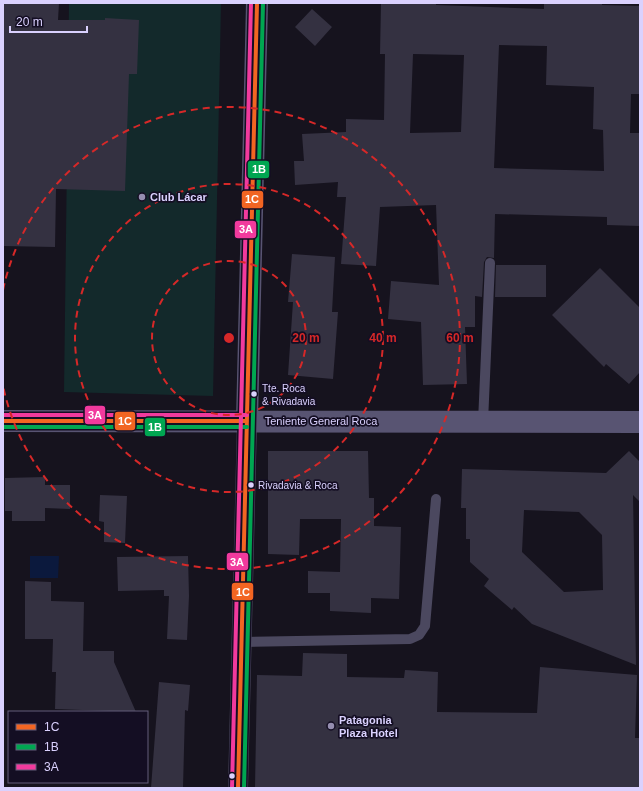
<svg xmlns="http://www.w3.org/2000/svg" width="643" height="791" viewBox="0 0 643 791" font-family="Arial,sans-serif">
	<rect width="100%" height="100%" fill="#16131e"/>
	<path fill="#13292b" d="M69,3H221L213,396L64,392Z"/>
	<path fill="#0b193d" d="M30,556H59L58,578H30Z"/>
	<path fill="#343141" fill-rule="evenodd" d="M3,3H59L58,20H105V18L139,20L137,74H129L125,191L56,189L55,247L3,246Z
		M381,3H436V5L544,9V3H602V5L640,6V94H631L630,133H640V226L607,225V217L495,214L494,258L487,257L484,262L482,297L475,296V327H465L467,384L423,385L421,322L388,319L391,281L439,285L436,205L380,207L376,266L341,264L346,197H337L338,182L295,185L294,161H304L302,134L346,132V119L384,120L385,54H380ZM499,45L547,46L546,85L594,87L593,129L603,130L604,171L494,168ZM413,54L464,55L461,132L410,133Z
		M312,9L332,27L315,46L295,27Z
		M292,254L335,257L332,312H338L333,379L288,375L293,302H288Z
		M496,265H546V297H495Z
		M600,268L640,308V372L629,384L606,364L604,367L552,315Z
		M268,451H368L369,498H374V526L401,527L399,599L371,598V613L330,611V593H308V571L340,572L341,519H300L299,555L268,554Z
		M629,451L640,462V502L633,495L636,665L532,624L514,607L512,610L484,586L489,579L470,562V539H466V508H461L462,469L606,473ZM524,510L579,512L602,535L603,590L564,592L522,552Z
		M45,477V485H70V509L45,508V521H12V511H5V478Z
		M100,495L127,496L125,543L104,542V522L99,521Z
		M188,556L189,596L187,640L167,639L169,596H164V590L118,591L117,557Z
		M25,581L51,582V601L84,602L83,651H114V662L136,712L55,709L56,672H52L53,639H25Z
		M303,653L347,654V677L404,678L405,670L438,672L437,712L537,713L540,667L637,675L635,738H640V788H255L257,675L302,676Z
		M159,682L190,685L188,711L185,710L183,788H151Z"/>
	<g fill="none" stroke-linecap="round" stroke-linejoin="round">
		<path stroke="#4b485f" stroke-width="10" d="M483,422L490,263
			M242,642L410,639L419,635L425,626L436,499"/>
		<path stroke="#4b485f" stroke-width="20" d="M238,788L247,421"/>
		<path stroke="#585472" stroke-width="22" d="M3,421L640,422
			M247,421L257,3"/>
		<g stroke="#140e23" stroke-width="7">
			<path id="bus-1" d="M3,421H247
				M238,788L257,3"/>
		</g>
		<g stroke="#140e23" stroke-width="7">
			<path id="bus-2" d="M3,427H247
				M244,788L263,3"/>
		</g>
		<g stroke="#140e23" stroke-width="7">
			<path id="bus-3" d="M3,415H247
				M232,788L251,3"/>
		</g>
		<use href="#bus-1" stroke="#f26522" stroke-width="4"/>
		<use href="#bus-2" stroke="#00a651" stroke-width="4"/>
		<use href="#bus-3" stroke="#f13a9d" stroke-width="4"/>
	</g>
	<g fill="none" stroke="#d62828" stroke-width="2" stroke-dasharray="7 5">
		<circle cx="229" cy="338" r="77"/>
		<circle cx="229" cy="338" r="154"/>
		<path d="M3 290A231 231 0 1 1 3 386"/>
	</g>
	<g fill="#958eb0" stroke="#140e23" stroke-width="1.5">
		<circle cx="142" cy="197" r="4"/>
		<circle cx="331" cy="726" r="4"/>
	</g>
	<g fill="#dad1fe" stroke="#140e23" stroke-width="1.5">
		<circle cx="254" cy="394" r="3.5"/>
		<circle cx="251" cy="485" r="3.5"/>
		<circle cx="232" cy="776" r="3.5"/>
	</g>
	<g text-anchor="middle" stroke-width="3.5" stroke-linejoin="round" paint-order="stroke">
		<g font-size="10" fill="#dad1fe" stroke="#140e23" text-anchor="start">
			<text x="262" y="392">Tte. Roca<tspan x="262" dy="13">&amp; Rivadavia</tspan></text>
			<text x="258" y="489">Rivadavia &amp; Roca</text>
		</g>
		<g font-size="11" font-weight="bold" fill="#dad1fe" stroke="#140e23" text-anchor="start">
			<text x="150" y="201">Club Lácar</text>
			<text x="339" y="724">Patagonia<tspan x="339" dy="13">Plaza Hotel</tspan></text>
		</g>
		<g font-size="11" fill="#dad1fe" stroke="#140e23">
			<text x="321" y="425">Teniente General Roca</text>
		</g>
	</g>
	<circle cx="229" cy="338" r="6" fill="#d62828" stroke="#140e23" stroke-width="2"/>
	<g font-size="12" text-anchor="middle" font-weight="bold" fill="#d62828" stroke="#140e23" stroke-width="3.5" stroke-linejoin="round" paint-order="stroke">
		<text x="306" y="342">20 m</text>
		<text x="383" y="342">40 m</text>
		<text x="460" y="342">60 m</text>
	</g>
	<g stroke="#140e23" stroke-width="1.5">
		<rect x="247" y="160" width="23" height="19" rx="4" fill="#00a651"/>
		<rect x="241" y="190" width="23" height="19" rx="4" fill="#f26522"/>
		<rect x="234" y="220" width="23" height="19" rx="4" fill="#f13a9d"/>
		<rect x="84" y="405" width="22" height="20" rx="4" fill="#f13a9d"/>
		<rect x="114" y="411" width="22" height="20" rx="4" fill="#f26522"/>
		<rect x="144" y="417" width="22" height="20" rx="4" fill="#00a651"/>
		<rect x="226" y="552" width="23" height="19" rx="4" fill="#f13a9d"/>
		<rect x="231" y="582" width="23" height="19" rx="4" fill="#f26522"/>
	</g>
	<g font-size="11" text-anchor="middle" font-weight="bold" fill="#fff">
		<text x="259" y="173">1B</text>
		<text x="252" y="203">1C</text>
		<text x="246" y="233">3A</text>
		<text x="95" y="419">3A</text>
		<text x="125" y="425">1C</text>
		<text x="155" y="431">1B</text>
		<text x="237" y="566">3A</text>
		<text x="243" y="596">1C</text>
	</g>
	<rect width="643" height="791" fill="none" stroke="#dad1fe" stroke-width="8"/>
	<rect x="8" y="711" width="140" height="72" fill="#140e23" stroke="#635c7b"/>
	<rect x="16" y="724" width="20" height="6" fill="#f26522" stroke="#635c7b"/>
	<text x="44" y="731" font-size="12" fill="#dad1fe">1C</text>
	<rect x="16" y="744" width="20" height="6" fill="#00a651" stroke="#635c7b"/>
	<text x="44" y="751" font-size="12" fill="#dad1fe">1B</text>
	<rect x="16" y="764" width="20" height="6" fill="#f13a9d" stroke="#635c7b"/>
	<text x="44" y="771" font-size="12" fill="#dad1fe">3A</text>
	<path d="M10 26v6h77v-6" fill="none" stroke="#dad1fe" stroke-width="2"/>
	<text x="16" y="26" font-size="12" fill="#dad1fe" stroke="#140e23" stroke-width="3" paint-order="stroke">20 m</text>
</svg>
